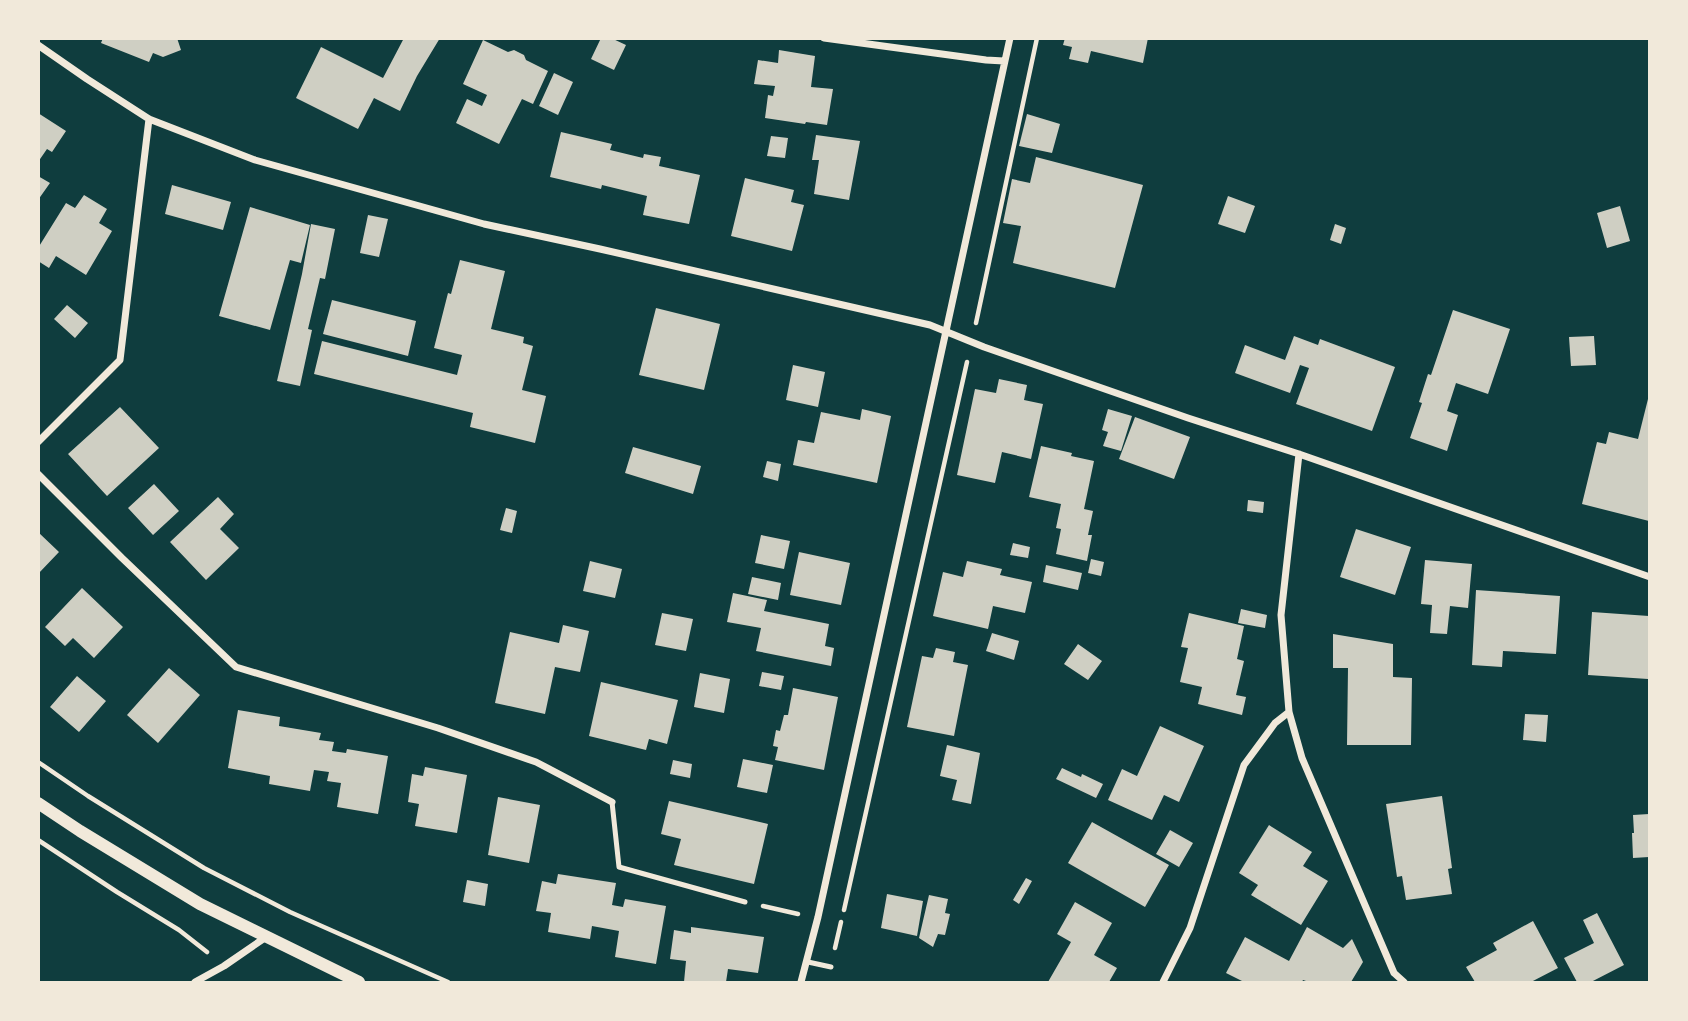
<svg xmlns="http://www.w3.org/2000/svg" width="1688" height="1021" viewBox="0 0 1688 1021" font-family="'PT Sans Narrow',sans-serif">
	<rect width="100%" height="100%" fill="#0f3d3e"/>
	<path fill="#cfcfc3" d="M103,38H177L181,50L163,57L153,53L149,62L101,43Z
		M404,38H440L417,76L400,111L374,98L358,129L296,98L321,47L383,78Z
		M601,38H611L626,45L614,70L591,59Z
		M1065,38H1148L1143,63L1091,51L1088,63L1069,59L1072,47L1063,45Z
		M483,40L508,52L514,50L524,55L526,60L548,71L533,104L522,99L499,144L456,123L467,99L482,106L487,95L463,84Z
		M779,50L815,56L811,87L833,89L827,125L806,122L805,124L765,118L768,95L773,96L775,86L754,84L758,60L778,63Z
		M554,73L573,82L558,115L539,106Z
		M38,113L66,131L52,152L47,149L38,162Z
		M1027,114L1060,124L1052,153L1019,146Z
		M561,132L612,144L610,150L643,158L644,154L661,157L659,166L700,175L689,224L643,215L647,196L602,185L601,189L550,177Z
		M816,135L860,141L849,200L814,194L819,160H812Z
		M771,136L788,138L785,158L767,156Z
		M1036,157L1143,185L1115,288L1013,263L1021,226L1003,223L1012,179L1030,183Z
		M38,176L50,183L38,200Z
		M745,178L794,190L791,202L804,205L792,251L731,236Z
		M172,185L231,202L223,230L165,214Z
		M84,195L107,209L99,223L112,231L86,275L56,256L49,268L38,261V248L66,203L75,208Z
		M1228,196L1255,206L1245,233L1218,224Z
		M1620,206L1630,241L1607,248L1597,213Z
		M250,207L310,225L301,263L290,260L270,330L219,316Z
		M368,215L388,219L379,257L360,253Z
		M311,224L335,229L325,279L320,278L308,329L312,330L300,386L277,381L302,274Z
		M1335,224L1346,228L1341,244L1330,240Z
		M460,260L505,271L491,329L524,337L523,343L533,346L522,390L546,396L535,443L470,427L473,413L314,374L322,341L457,375L462,355L434,348L448,293L451,294Z
		M332,300L416,321L408,356L323,334Z
		M67,305L88,323L75,338L54,319Z
		M656,308L720,324L704,390L639,375Z
		M1453,310L1510,329L1488,394L1456,383L1447,411L1458,415L1447,451L1410,438L1422,403L1419,402L1428,374L1431,375Z
		M1294,336L1318,345L1320,339L1395,367L1372,431L1296,404L1309,368L1300,365L1290,393L1235,373L1245,345L1285,360Z
		M1594,336L1596,365L1571,366L1569,337Z
		M793,365L825,372L818,407L786,400Z
		M999,379L1027,385L1024,400L1043,404L1031,459L1002,452L995,483L957,475L975,389L996,393Z
		M1649,395V521L1582,504L1597,442L1606,444L1609,432L1638,439Z
		M120,407L159,448L107,496L68,454Z
		M862,409L891,416L877,483L793,465L798,440L814,443L821,412L860,420Z
		M1108,409L1132,416L1121,451L1103,446L1108,432L1102,430Z
		M1135,417L1190,437L1174,479L1119,459Z
		M1041,446L1072,453L1071,456L1094,461L1084,509L1093,511L1088,535H1092L1087,561L1056,554L1061,529L1056,528L1061,504L1029,497Z
		M633,447L701,466L693,494L625,473Z
		M767,461L781,464L778,481L763,477Z
		M154,484L179,511L153,535L128,508Z
		M218,497L234,514L220,529L239,548L206,580L170,542Z
		M1248,500L1264,502L1263,513L1247,511Z
		M506,508L517,511L512,533L500,530Z
		M1356,529L1411,547L1395,595L1340,577Z
		M38,532L59,552L38,574Z
		M761,535L790,541L784,569L755,563Z
		M1013,543L1030,547L1028,558L1010,555Z
		M799,552L850,563L841,605L790,595Z
		M1091,559L1104,562L1101,576L1088,573Z
		M1425,560L1472,564L1468,608L1450,606L1447,634L1430,633L1432,605L1421,604Z
		M590,561L622,569L615,598L583,591Z
		M967,561L1002,569L1000,575L1032,582L1025,613L993,606L988,629L933,616L943,572L963,577Z
		M1046,565L1082,573L1078,590L1043,582Z
		M752,577L781,583L778,600L748,594Z
		M82,588L123,627L94,658L73,638L65,646L45,627Z
		M1476,590L1560,596L1556,654L1503,651L1502,667L1472,665Z
		M733,593L767,600L764,611L829,624L825,646L834,648L831,666L756,651L761,628L727,622Z
		M1241,609L1267,615L1265,628L1238,623Z
		M1592,612L1649,616L1648,679L1588,675Z
		M662,613L693,619L686,651L655,645Z
		M1189,613L1244,626L1237,659L1244,661L1236,695L1246,697L1242,715L1198,704L1202,687L1180,682L1188,648L1181,647Z
		M563,625L589,631L580,672L555,667L545,714L495,703L510,632L559,643Z
		M992,633L1019,641L1014,660L986,651Z
		M1333,634L1393,644V677L1412,678L1411,745H1347L1348,668H1333Z
		M1078,644L1102,661L1088,680L1064,664Z
		M936,648L955,652L953,662L968,665L954,736L907,727L922,656L933,658Z
		M169,668L200,695L158,743L127,715Z
		M762,672L784,676L781,690L759,686Z
		M700,673L730,679L724,713L694,707Z
		M77,676L106,701L79,732L50,707Z
		M601,682L678,700L667,744L649,739L646,750L589,736Z
		M793,688L838,697L824,770L775,760L778,747L773,746L776,730L780,731L784,715H788Z
		M238,710L280,717L279,726L321,733L319,740L334,742L332,751L346,753L347,749L388,756L378,814L337,807L341,783L327,781L329,772L314,770L310,791L269,784L270,776L228,768Z
		M1525,714L1548,715L1546,742L1523,740Z
		M1160,726L1204,746L1179,802L1164,795L1152,820L1108,800L1122,769L1137,776Z
		M947,745L980,753L971,804L952,800L957,780L940,776Z
		M743,759L773,765L767,793L737,787Z
		M673,760L692,764L690,778L670,774Z
		M425,767L467,775L457,833L415,826L419,804L408,802L412,774L423,776Z
		M1062,768L1081,777L1082,774L1103,784L1096,798L1056,779Z
		M1442,796L1452,868L1448,869L1452,894L1406,900L1402,876L1397,877L1386,804Z
		M498,797L540,805L529,863L488,855Z
		M669,801L768,824L754,884L674,865L681,839L661,834Z
		M1649,814V857L1633,858L1632,833H1634L1633,815Z
		M1092,822L1169,865L1145,907L1068,863Z
		M1269,825L1312,852L1303,866L1328,881L1301,925L1251,895L1258,885L1239,873Z
		M1170,830L1193,843L1179,867L1156,854Z
		M558,874L616,883L612,905L623,907L625,899L666,906L656,964L615,957L619,931L592,926L590,939L548,932L551,913L536,911L542,881L556,884Z
		M1026,878L1032,881L1019,904L1013,900Z
		M467,880L488,884L485,906L463,902Z
		M887,894L923,901L917,936L881,928Z
		M929,895L948,899L945,913L950,914L945,935L938,934L933,947L919,938Z
		M1075,902L1112,923L1094,955L1117,968L1109,982H1048L1071,942L1057,934Z
		M1597,913L1624,965L1591,982H1577L1564,958L1594,943L1583,920Z
		M1533,921L1558,968L1531,982H1475L1466,967L1497,950L1493,943Z
		M691,927L764,937L758,973L728,969L726,982H684L686,961L670,959L674,930L691,933Z
		M1307,927L1343,948L1352,939L1363,962L1351,982H1309L1303,980L1302,982H1244L1226,973L1245,937L1289,961Z"/>
	<g fill="none" stroke-linecap="round" stroke-linejoin="round">
		<path stroke="#f1e9da" stroke-width="4.5" d="M976,323L1037,38
			M38,762L88,796L204,868L290,912L448,982
			M38,840L117,892L179,930L207,952
			M763,906L798,914
			M844,910L967,362
			M835,948L841,922"/>
		<path stroke="#f1e9da" stroke-width="5" d="M612,802L619,867L745,902
			M808,962L831,967"/>
		<path stroke="#f1e9da" stroke-width="7" d="M824,38L986,60L1004,61
			M38,45L87,79L149,119L255,160L484,224L600,249L930,325L984,347L1188,418L1299,454L1650,577
			M38,442L120,360L149,119
			M1299,454L1281,615L1289,712L1302,758L1394,973L1404,982
			M38,474L122,558L236,667L438,728L536,762L612,802
			M195,982L224,966L266,937
			M801,982L818,917L1010,38
			M1163,982L1190,928L1244,765L1275,723L1289,712"/>
		<path stroke="#f1e9da" stroke-width="12" d="M38,803L80,831L200,904L359,982"/>
	</g>
	<rect width="1688" height="1021" fill="none" stroke="#f1e9da" stroke-width="80"/>
</svg>
